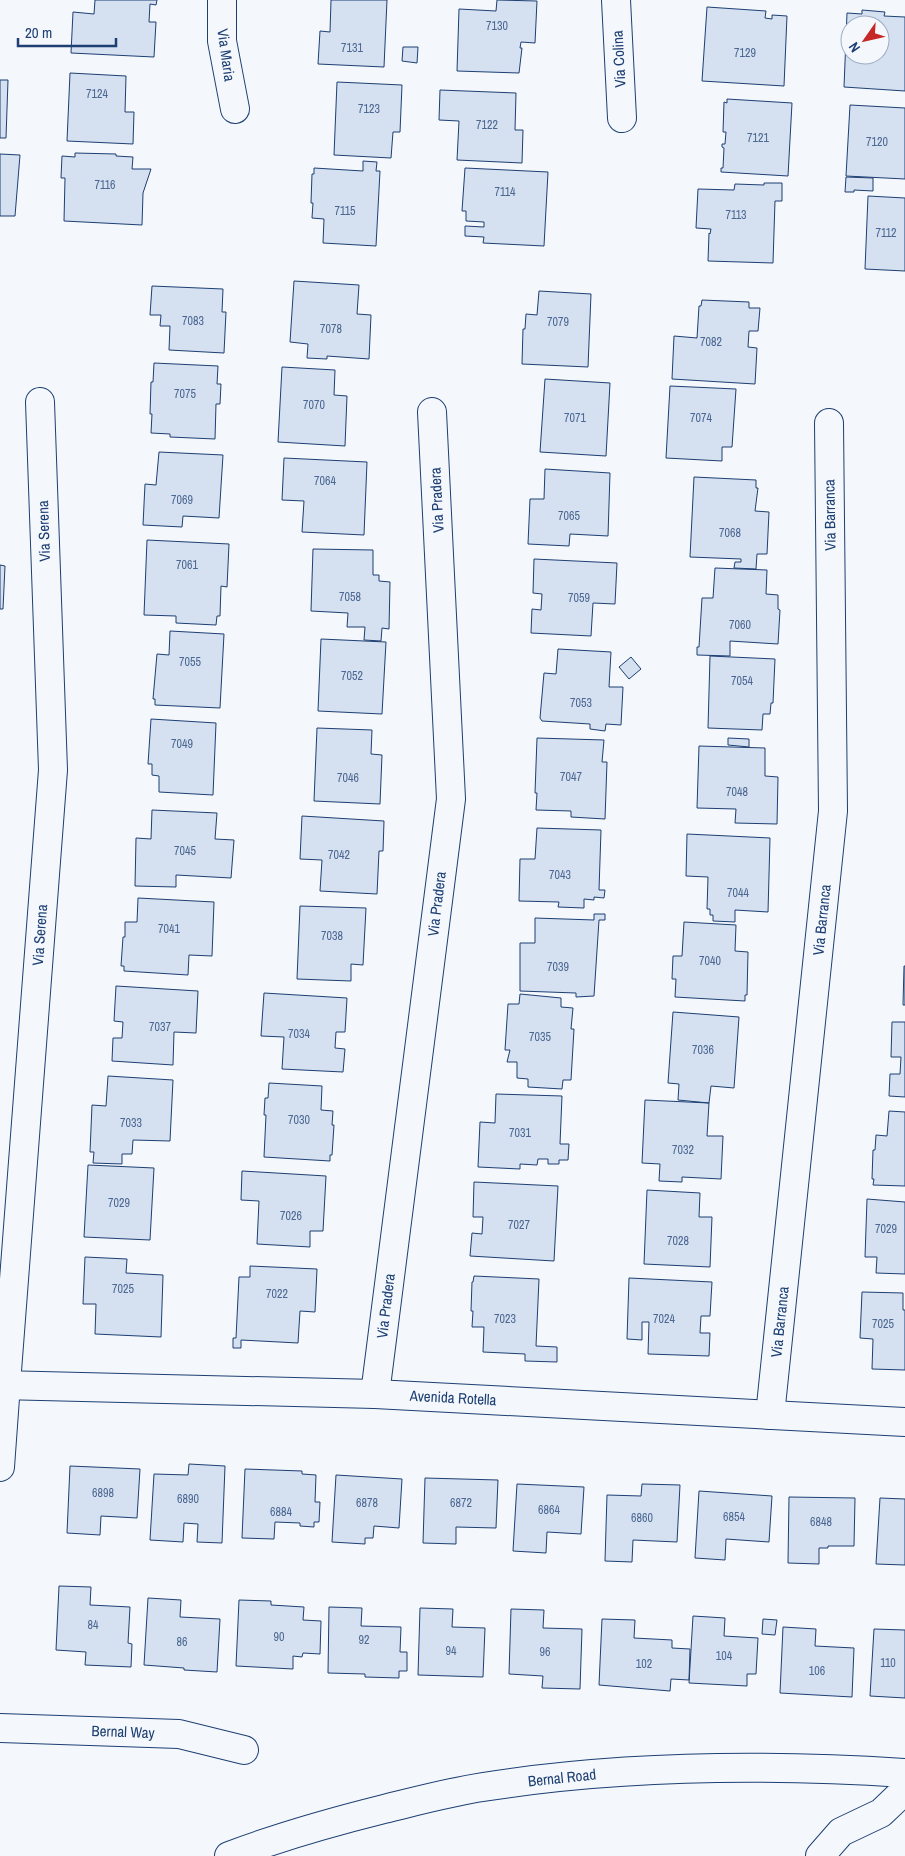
<svg xmlns="http://www.w3.org/2000/svg" width="905" height="1856" viewBox="0 0 905 1856" font-family="'Archivo Narrow',sans-serif">
	<rect width="100%" height="100%" fill="#f4f7fb"/>
	<path fill="#d5e0f0" stroke="#1d3f73" fill-rule="evenodd" d="M95,0H157L156,5L150,4L149,22H156L154,57L71,53L73,12L94,14Z
		M331,0H387L384,67L318,64L320,31L330,32Z
		M497,0L537,1L535,43L521,42L520,48H522L519,73L457,71L459,9L496,11Z
		M707,7L766,11L765,18L772,19V15L787,16L784,86L702,81Z
		M862,10L885,12L884,16L905,17V91L844,87L847,13L862,14ZM850,25H880V55H850Z
		M403,47H418L417,63L402,61Z
		M70,73L126,76L125,112H134L133,144L67,141Z
		M0,80H8L6,138H0Z
		M337,82L402,85L400,132H393L391,158L334,155Z
		M440,90L516,93L515,130H523L522,163L457,160L459,121L439,120Z
		M727,99L792,103L788,176L721,172V168H723L724,148L722,147V144H725L726,132H723L724,102L727,103Z
		M850,105L905,108V179L846,176Z
		M75,153L116,154V156L133,157L132,169H151L143,193L142,225L64,221L65,178H61L62,156L75,157Z
		M0,154L20,155L15,216H0Z
		M363,161L377,162L376,171H380L376,246L323,243L324,219L312,218L313,203H311L312,174H314V168L363,171Z
		M465,168L548,172L544,246L483,243L484,237L465,236V226L484,227V222L466,221V211H462Z
		M846,177L873,178V191L854,190V192H845Z
		M764,183H782V201H775L773,263L708,261L709,233L710,234L711,229L696,228L698,189L734,190L735,184L764,185Z
		M868,196L905,198V271L865,269Z
		M294,281L359,285L357,314L371,315L369,359L327,356V359L307,358L308,344L290,342Z
		M152,286L223,289L222,312H226L224,353L169,350L170,326H160L161,315H150Z
		M539,291L591,294L588,367L522,364L523,329H525L526,314L537,315Z
		M702,300L749,302V308H760L758,331H749L748,347L757,348L755,384L672,379L674,336L697,338L699,306H701Z
		M154,363L218,366L217,384H221L220,404H216L215,439L170,437V434L151,433L152,414H150L151,382H153Z
		M282,367L335,370L334,395L347,396L345,446L278,442Z
		M545,379L610,383L606,456L540,452Z
		M670,386L736,389L732,447H722V461L666,458Z
		M159,452L223,455L219,518L183,516L182,527L143,525L145,484L156,485Z
		M284,458L367,462L364,535L302,532L304,501L282,500Z
		M545,469L610,473L608,536L570,534L569,546L528,544L530,499H544Z
		M694,477L756,480V488H758L755,511L769,512L767,554H757L756,569L734,568L735,562H741V559L690,557Z
		M147,540L229,544L227,587L221,586L220,616H217L216,625L176,623V616L144,615Z
		M313,549L373,550V575H379V581L390,582L389,629L382,628L381,641L364,640L365,627H347L348,613L311,611Z
		M534,559L617,563L615,604L593,603L591,636L531,633L532,609L541,610L542,594L533,593Z
		M0,565L5,566L3,609H0Z
		M715,568L767,570L766,594L778,595V609L780,610L778,644L730,641V656L697,655V647H699L702,598H713Z
		M170,631L224,634L220,708L155,705V699H153L157,654L169,655Z
		M321,639L386,642L382,714L318,711Z
		M558,649L611,652L609,687H623L621,725L606,724L605,731L590,729V724L542,721L540,718L544,673L556,674Z
		M710,656L775,659L773,703H771L770,714H763L762,730L708,728Z
		M631,657L641,669L629,679L619,667Z
		M151,719L216,723L213,795L159,792V776L152,775V764H148Z
		M317,728L372,730L371,754L382,755L380,804L314,801Z
		M537,738L604,740L602,762H607L605,819L571,817V811L536,810L537,793H535Z
		M728,738L749,739V747L728,745Z
		M699,746L765,748V776L778,777L777,824L735,823L736,809L697,808Z
		M152,810L217,813L215,839L234,840L231,878L176,875V887L135,886L136,838L151,839Z
		M302,816L384,821L383,851H379L377,894L320,891L322,860L300,859Z
		M537,828L601,830L599,890H605L604,898L594,897V900L584,899V908L558,907L559,902L519,901L520,859H535Z
		M687,834L770,838L768,912L735,910V922L713,921V915H710V909H707L708,877L686,876Z
		M138,898L214,902L212,956L189,955L188,975L124,971V966H121L123,937H125V922H137Z
		M300,906L366,908L363,965L351,964V981L297,979Z
		M594,914H605V920H599L594,996L576,997V993L520,991V943H535V918L594,920Z
		M684,922L736,925L735,951L748,952L747,995H745V1001L675,997L676,979H672L673,956H682Z
		M904,966H905V1005H903Z
		M116,986L198,991L196,1033L174,1032L173,1065L112,1061L113,1038H122L123,1022L114,1021Z
		M264,993L347,998L345,1032H336L335,1048L345,1049L343,1072L282,1069L284,1037L261,1036Z
		M520,994L561,998V1007L573,1008L571,1029H574L571,1080H563L562,1089L528,1087V1079L517,1078V1062H507L510,1050H505L508,1004H519Z
		M673,1012L739,1017L734,1088L711,1086L709,1103L678,1100L679,1084L668,1083Z
		M892,1022H905V1097L889,1096L890,1074H900L901,1057H891Z
		M108,1076L173,1080L170,1141L133,1140L132,1154H122V1164L93,1163L94,1152H90L92,1105L106,1106Z
		M269,1083L322,1086L321,1110L333,1111L332,1125H334L332,1155H330V1161L264,1157L266,1115H264L265,1098H268Z
		M496,1094L562,1096L560,1144H569L568,1160H559V1164H548V1159H538L537,1165L520,1164V1169L478,1167L480,1122L495,1123Z
		M645,1100L709,1103L707,1136H723L721,1179L682,1177V1182L659,1181L660,1164L642,1163Z
		M889,1111L905,1112V1186L873,1185L874,1179H872L873,1150H875L876,1135L887,1136Z
		M88,1165L154,1168L150,1240L84,1237Z
		M242,1171L326,1176L323,1231H310V1247L257,1244L259,1201L241,1200Z
		M474,1182L558,1186L554,1261L470,1256L472,1233L482,1234L483,1217H473Z
		M647,1190L700,1193L699,1217H712L710,1267L644,1264Z
		M867,1199L905,1202V1274L876,1273L877,1257H865Z
		M85,1257L127,1259L126,1273L163,1275L161,1337L95,1334L96,1304H83Z
		M250,1266L317,1269L315,1312L300,1311L298,1343L241,1340V1348H233V1338H236L239,1277H250Z
		M474,1276L539,1279L536,1346L557,1347V1362L525,1361V1354L483,1352L484,1327H472L473,1311H471L472,1282H473Z
		M629,1278L712,1282L710,1316H701L700,1333H710L709,1356L648,1354L649,1322H642V1340L627,1339Z
		M862,1292L903,1293V1310H905V1370L872,1369L873,1339L860,1338Z
		M189,1464L225,1466L222,1543L197,1542L198,1524L184,1523L183,1542L150,1540L154,1474L188,1475Z
		M70,1466L140,1469L137,1518L101,1516L100,1535L67,1533Z
		M245,1469L302,1471V1474L316,1475L315,1502H320L319,1522H314V1527L300,1526V1523L275,1522L274,1539L242,1538Z
		M336,1475L402,1479L399,1528L374,1526L373,1538H365V1544L332,1542Z
		M425,1478L498,1480L496,1528L456,1527V1544L423,1543Z
		M517,1484L584,1487L581,1534L547,1532L546,1553L513,1551Z
		M642,1484L680,1485L677,1542L633,1540L632,1562L605,1561L607,1495L641,1496Z
		M699,1491L772,1496L769,1542L726,1539L725,1560L695,1558Z
		M789,1497L855,1498L854,1546H828V1548H819V1564L788,1563Z
		M880,1498L905,1499V1565L876,1564Z
		M59,1586L91,1587L90,1605L130,1607L128,1643L132,1644L131,1667L85,1665L86,1652L56,1650Z
		M148,1598L181,1600L180,1617L220,1619L217,1672L184,1670V1668L144,1665Z
		M239,1600L271,1601V1605L304,1607L303,1620L321,1621L320,1654L303,1653L302,1657L293,1656V1669L236,1666Z
		M329,1607L362,1608L361,1626L401,1627L400,1652H407V1671H399V1678L365,1677V1674L328,1673Z
		M420,1608L453,1609L452,1627L485,1628L483,1677L418,1675Z
		M511,1609L544,1610L543,1628L582,1629L580,1689L542,1688L543,1676L509,1674Z
		M693,1616L725,1618L724,1636L758,1638L756,1674H747V1686L689,1683Z
		M602,1619L635,1620L634,1638L672,1640V1648L690,1649L689,1680L671,1679L670,1691L599,1685Z
		M763,1619L777,1620L775,1635L762,1634Z
		M783,1627L816,1629L815,1646L854,1648L852,1697L780,1693Z
		M874,1629L905,1630V1698L870,1696Z"/>
	<g fill="none" stroke-linecap="round" stroke-linejoin="round">
		<g stroke="#1d3f73" stroke-width="30">
			<path id="minor" d="M222,0V41L235,109
				M616,0L622,118
				M6,1384L53,770L40,402
				M375,1394L451,799L432,412
				M770,1415L833,811L829,423
				M0,1728L179,1734L244,1750"/>
		</g>
		<g stroke="#1d3f73" stroke-width="30">
			<path id="tertiary" d="M0,1385L375,1394L905,1422
				M0,1467L6,1384"/>
		</g>
		<g stroke="#1d3f73" stroke-width="30">
			<path id="secondary" d="M229,1856C279,1837 332,1822 384,1809C417,1801 450,1792 483,1787C623,1765 765,1764 905,1773
				M820,1856L841,1832L881,1813L905,1790"/>
		</g>
		<use href="#minor" stroke="#f4f7fb" stroke-width="28"/>
		<use href="#tertiary" stroke="#f4f7fb" stroke-width="28"/>
		<use href="#secondary" stroke="#f4f7fb" stroke-width="28"/>
	</g>
	<g text-anchor="middle" stroke-width="4" stroke-linejoin="round" paint-order="stroke">
		<g font-size="12" fill="#4b6792">
			<text x="497" y="30">7130</text>
			<text x="352" y="52">7131</text>
			<text x="745" y="57">7129</text>
			<text x="97" y="98">7124</text>
			<text x="369" y="113">7123</text>
			<text x="487" y="129">7122</text>
			<text x="758" y="142">7121</text>
			<text x="877" y="146">7120</text>
			<text x="105" y="189">7116</text>
			<text x="505" y="196">7114</text>
			<text x="345" y="215">7115</text>
			<text x="736" y="219">7113</text>
			<text x="886" y="237">7112</text>
			<text x="193" y="325">7083</text>
			<text x="558" y="326">7079</text>
			<text x="331" y="333">7078</text>
			<text x="711" y="346">7082</text>
			<text x="185" y="398">7075</text>
			<text x="314" y="409">7070</text>
			<text x="575" y="422">7071</text>
			<text x="701" y="422">7074</text>
			<text x="325" y="485">7064</text>
			<text x="182" y="504">7069</text>
			<text x="569" y="520">7065</text>
			<text x="730" y="537">7068</text>
			<text x="187" y="569">7061</text>
			<text x="350" y="601">7058</text>
			<text x="579" y="602">7059</text>
			<text x="740" y="629">7060</text>
			<text x="190" y="666">7055</text>
			<text x="352" y="680">7052</text>
			<text x="742" y="685">7054</text>
			<text x="581" y="707">7053</text>
			<text x="182" y="748">7049</text>
			<text x="571" y="781">7047</text>
			<text x="348" y="782">7046</text>
			<text x="737" y="796">7048</text>
			<text x="185" y="855">7045</text>
			<text x="339" y="859">7042</text>
			<text x="560" y="879">7043</text>
			<text x="738" y="897">7044</text>
			<text x="169" y="933">7041</text>
			<text x="332" y="940">7038</text>
			<text x="710" y="965">7040</text>
			<text x="558" y="971">7039</text>
			<text x="160" y="1031">7037</text>
			<text x="299" y="1038">7034</text>
			<text x="540" y="1041">7035</text>
			<text x="703" y="1054">7036</text>
			<text x="299" y="1124">7030</text>
			<text x="131" y="1127">7033</text>
			<text x="520" y="1137">7031</text>
			<text x="683" y="1154">7032</text>
			<text x="119" y="1207">7029</text>
			<text x="291" y="1220">7026</text>
			<text x="519" y="1229">7027</text>
			<text x="886" y="1233">7029</text>
			<text x="678" y="1245">7028</text>
			<text x="123" y="1293">7025</text>
			<text x="277" y="1298">7022</text>
			<text x="505" y="1323">7023</text>
			<text x="664" y="1323">7024</text>
			<text x="883" y="1328">7025</text>
			<text x="103" y="1497">6898</text>
			<text x="188" y="1503">6890</text>
			<text x="367" y="1507">6878</text>
			<text x="461" y="1507">6872</text>
			<text x="549" y="1514">6864</text>
			<text x="281" y="1516">6884</text>
			<text x="734" y="1521">6854</text>
			<text x="642" y="1522">6860</text>
			<text x="821" y="1526">6848</text>
			<text x="93" y="1629">84</text>
			<text x="279" y="1641">90</text>
			<text x="364" y="1644">92</text>
			<text x="182" y="1646">86</text>
			<text x="451" y="1655">94</text>
			<text x="545" y="1656">96</text>
			<text x="724" y="1660">104</text>
			<text x="888" y="1667">110</text>
			<text x="644" y="1668">102</text>
			<text x="817" y="1675">106</text>
		</g>
		<g font-size="15" fill="#1d3f73" stroke="#f4f7fb">
			<text transform="translate(226 55) rotate(82)" y="5">Via Maria</text>
			<text transform="translate(619 59) rotate(-93)" y="5">Via Colina</text>
			<text transform="translate(437 500) rotate(-93)" y="5">Via Pradera</text>
			<text transform="translate(830 515) rotate(-91)" y="5">Via Barranca</text>
			<text transform="translate(44 531) rotate(-92)" y="5">Via Serena</text>
			<text transform="translate(437 904) rotate(-83)" y="5">Via Pradera</text>
			<text transform="translate(822 920) rotate(-84)" y="5">Via Barranca</text>
			<text transform="translate(40 935) rotate(-86)" y="5">Via Serena</text>
			<text transform="translate(386 1306) rotate(-83)" y="5">Via Pradera</text>
			<text transform="translate(780 1322) rotate(-84)" y="5">Via Barranca</text>
			<text transform="translate(453 1398) rotate(3)" y="5">Avenida Rotella</text>
			<text transform="translate(123 1732) rotate(2)" y="5">Bernal Way</text>
			<text transform="translate(562 1778) rotate(-6)" y="5">Bernal Road</text>
		</g>
	</g>
	<g transform="translate(865 40) rotate(236)"><circle r="24" fill="#f4f7fb" stroke="#9eadc5"/>
	<path d="M0-4L9 19L0 12L-9 19Z" fill="#c62828"/>
	<text y="-8" font-size="14" font-weight="bold" text-anchor="middle" fill="#1d3f73">N</text>
	</g>
	<path d="M18 38v8h98v-8" fill="none" stroke="#1d3f73" stroke-width="2.5"/>
	<text x="25" y="38" font-size="15" fill="#1d3f73" stroke="#f4f7fb" stroke-width="4" paint-order="stroke">20 m</text>
</svg>
